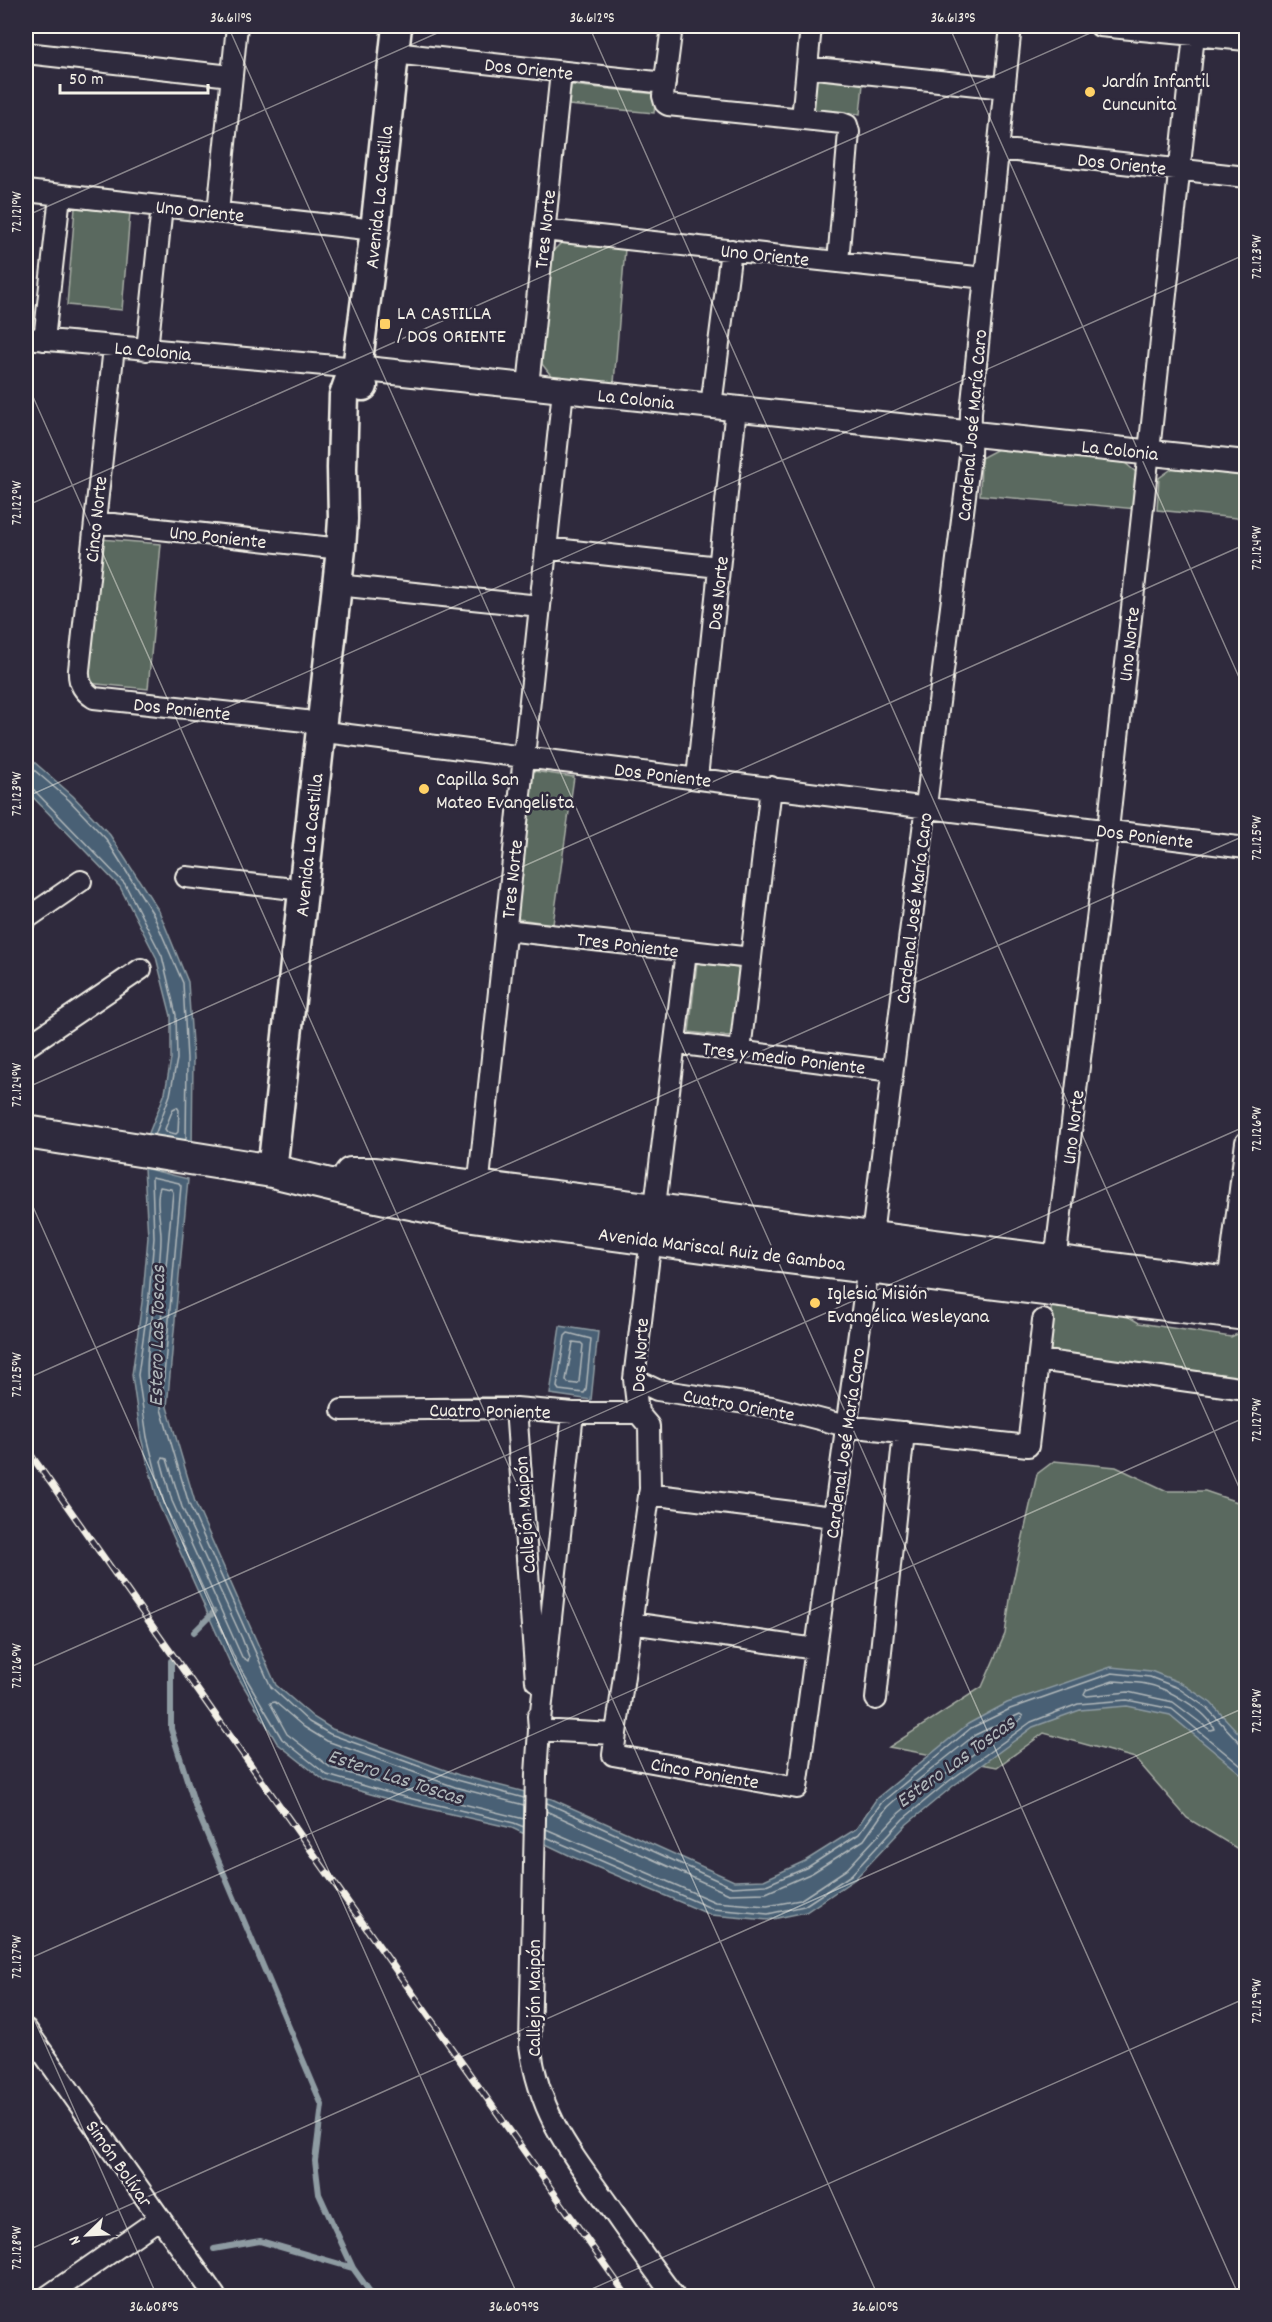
<svg xmlns="http://www.w3.org/2000/svg" width="1272" height="2322" viewBox="0 0 1272 2322" font-family="Dekko,sans-serif">
	<rect width="100%" height="100%" fill="#2f2a3d"/>
	<filter id="ink" filterUnits="userSpaceOnUse"><feTurbulence type="fractalNoise" baseFrequency=".0167" numOctaves="2"/><feDisplacementMap in="SourceGraphic" scale="12" xChannelSelector="R" yChannelSelector="G"/><feConvolveMatrix kernelMatrix="1 2 1 2 8 2 1 2 1" color-interpolation-filters="sRGB"/></filter>
	<g filter="url(#ink)">
		<path fill="#5a695f" stroke="#a7ada4" stroke-width="1.5" d="M814,79L863,84L860,114L811,109Z
			M571,85L656,94L654,113L569,105Z
			M75,208L130,213L122,310L67,305Z
			M561,243L625,249L614,383L553,378L542,364L552,252Z
			M998,449L1125,463L1137,473V509L980,495L981,458Z
			M1173,468L1246,476V519L1157,510L1159,478Z
			M100,539L161,544L148,689L87,683Z
			M533,771L574,777L553,924L512,918Z
			M697,963L739,968L731,1037L689,1032Z
			M1052,1301L1119,1311L1139,1323L1231,1337L1246,1330V1382L1047,1352Z
			M1054,1461L1116,1467L1167,1491H1205L1243,1504L1246,1508V1854L1187,1818L1135,1758L1044,1733L997,1767L889,1747L982,1687L1005,1634L1012,1586L1037,1474Z"/>
		<path fill="#4a6174" stroke="#8e9ba2" stroke-width="1.5" d="M26,755L73,796L110,835L159,911L188,982L193,1059L192,1150L145,1143L165,1093L171,1059V1016L156,957L120,887L26,790Z
			M144,1168L188,1179L167,1407L195,1502L276,1685L313,1717L332,1729L459,1775L552,1799L734,1881L764,1880L805,1861L856,1829L877,1798L968,1724L1007,1703L1111,1667L1151,1671L1181,1683L1211,1703L1246,1741V1778L1170,1715L1127,1706L1080,1710L1033,1727L953,1786L907,1824L855,1879L806,1912L768,1920L711,1915L575,1858L512,1828L395,1801L325,1781L277,1743L230,1663L159,1505L141,1438L132,1375L143,1295L148,1237Z
			M560,1326L598,1332L591,1400L550,1394Z"/>
		<g fill="none" stroke-linecap="round" stroke-linejoin="round">
			<path stroke="#b0b7ba" stroke-width="1.5" d="M26,763L69,800L106,839L153,914L183,983L187,1059L186,1140
				M26,786L34,790L125,884L162,956L176,1015L177,1059L170,1095L155,1135
				M177,1107L179,1110L178,1132L176,1134L167,1132L165,1129L173,1109Z
				M160,1187L171,1189L173,1192L154,1396L151,1399L149,1397C141,1348 161,1289 161,1237C161,1222 155,1201 160,1187Z
				M568,1333L591,1339L586,1390L584,1393L559,1390L557,1387L565,1336Z
				M573,1342L581,1343L583,1345L579,1382L577,1384L568,1383L566,1380Z
				M163,1458L167,1459L182,1507L242,1638L249,1657L248,1661L242,1657L172,1501L161,1461Z
				M1113,1681C1124,1682 1135,1682 1146,1684C1165,1687 1208,1711 1214,1729L1210,1730L1173,1702L1128,1692L1087,1696L1084,1694L1086,1690Z
				M547,1803L732,1887L766,1885L808,1867L859,1834L882,1802L971,1728L1010,1709L1112,1673L1150,1677L1178,1688L1207,1708L1240,1743L1246,1745
				M524,1819L398,1788L331,1768L287,1734L270,1703L275,1702L304,1727L327,1741L455,1787L524,1805
				M524,1827L514,1823L396,1795L327,1775L282,1739L236,1661L164,1503L147,1437L138,1375L149,1296L154,1238L152,1177L179,1183L181,1186L161,1409L189,1504L271,1687L309,1722L330,1734L457,1780L524,1798
				M546,1829L715,1902L767,1906L800,1900L847,1869L899,1813L945,1775L1021,1719L1023,1716L1020,1714L975,1735L913,1784L887,1807L864,1840L812,1873L766,1893L729,1894L546,1811
				M546,1837L713,1909L768,1914L804,1906L851,1875L903,1819L949,1781L1031,1722L1078,1704L1127,1700L1172,1709L1246,1770"/>
			<path stroke="#8e9ba2" stroke-width="6" d="M194,1632L214,1612
				M171,1661V1729L196,1808L322,2105L315,2161L319,2194L353,2268L373,2296
				M214,2249L260,2241L353,2268"/>
			<g stroke="#f4f1e8" stroke-width="24">
				<path id="minor" d="M672,26L663,96L665,103L668,105L842,123L847,125L849,132L838,262
					M1100,26L1246,40
					M26,53L231,76
					M394,53L665,83
					M807,67L1005,88
					M802,119L811,26
					M998,149L1246,177
					M26,191L375,230
					M218,212L237,26
					M544,230L985,278
					M26,338L357,368
					M44,340L60,195
					M114,347L79,670C78,683 83,691 94,698L305,721L333,733L1246,848
					M147,350L162,206
					M528,386L561,72
					M711,406L731,250
					M95,522L341,549
					M546,548L719,567
					M337,585L540,606
					M697,778L736,408
					M186,877L303,890
					M26,919L81,881
					M506,930L751,958
					M686,951L634,1379L638,1413L649,1426L650,1489L613,1755L797,1788L868,1267L970,456L971,412L1011,26
					M675,1043L892,1071
					M26,1047L141,969
					M740,1051L771,787
					M478,1189L563,390
					M1055,1262L1108,830L1195,26
					M1228,1284L1246,1142
					M1039,1360L1246,1389
					M634,1379L657,1390L772,1407L846,1426L1028,1446L1043,1320
					M516,1408L536,1681
					M342,1410L516,1408L573,1413H638
					M573,1413L539,1730L536,1774L530,2045C539,2113 568,2149 607,2203C629,2234 651,2266 674,2296
					M649,1494L833,1517
					M631,1623L816,1649
					M876,1699L904,1432
					M538,1716L539,1730L615,1734
					M26,2029L215,2296
					M48,2296L160,2218"/>
			</g>
			<g stroke="#f4f1e8" stroke-width="28">
				<path id="tertiary" d="M357,368L1246,463"/>
			</g>
			<g stroke="#f4f1e8" stroke-width="33">
				<path id="secondary" d="M363,386L357,368L375,230L397,26
					M272,1171L341,549L343,519L342,468L344,395L349,381L357,368"/>
			</g>
			<g stroke="#f4f1e8" stroke-width="36">
				<path id="primary" d="M26,1132L272,1171L372,1195L465,1214L763,1254L1246,1314
					M351,1174H375L1246,1286"/>
			</g>
			<use href="#minor" stroke="#2f2a3d" stroke-width="20"/>
			<use href="#tertiary" stroke="#2f2a3d" stroke-width="24"/>
			<use href="#secondary" stroke="#2f2a3d" stroke-width="28"/>
			<use href="#primary" stroke="#2f2a3d" stroke-width="32"/>
			<g stroke="#f4f1e8" stroke-width="7">
				<path id="rail" d="M26,1448L627,2296"/>
			</g>
			<use href="#rail" stroke="#2f2a3d" stroke-width="4.5" stroke-dasharray="14" stroke-linecap="butt"/>
		</g>
	</g>
	<path fill="none" stroke="#f4f1e8" stroke-width="1.5" stroke-opacity="0.45" d="M228,26L1239,2296M589,26L1246,1503M949,26L1246,693M26,216L453,26M26,381L878,2296M26,506L1106,26M26,797L1246,254M26,1088L1246,544M26,1191L518,2296M26,1379L1246,835M26,1669L1246,1126M26,1960L1246,1417M26,2001L157,2296M26,2251L1246,1707M576,2296L1246,1998M1229,2296L1246,2289"/>
	<g fill="#ffd166" stroke="#2f2a3d" stroke-width="2">
		<circle cx="1090" cy="92" r="6"/>
		<rect x="379" y="318" width="12" height="12" rx="3"/>
		<circle cx="424" cy="789" r="6"/>
		<circle cx="815" cy="1303" r="6"/>
	</g>
	<g text-anchor="middle" stroke-width="5" stroke-linejoin="round" paint-order="stroke">
		<g font-size="20" fill="#f4f1e8" stroke="#2f2a3d">
			<text transform="translate(529 68) rotate(6)" y="7">Dos Oriente</text>
			<text transform="translate(1122 163) rotate(6)" y="7">Dos Oriente</text>
			<text transform="translate(378 197) rotate(-84)" y="7">Avenida La Castilla</text>
			<text transform="translate(200 210) rotate(6)" y="7">Uno Oriente</text>
			<text transform="translate(544 229) rotate(-84)" y="7">Tres Norte</text>
			<text transform="translate(765 254) rotate(6)" y="7">Uno Oriente</text>
			<text transform="translate(153 350) rotate(5)" y="7">La Colonia</text>
			<text transform="translate(636 398) rotate(6)" y="7">La Colonia</text>
			<text transform="translate(971 425) rotate(-85)" y="7">Cardenal José María Caro</text>
			<text transform="translate(1120 449) rotate(6)" y="7">La Colonia</text>
			<text transform="translate(95 519) rotate(-84)" y="7">Cinco Norte</text>
			<text transform="translate(218 536) rotate(6)" y="7">Uno Poniente</text>
			<text transform="translate(717 593) rotate(-84)" y="7">Dos Norte</text>
			<text transform="translate(1128 644) rotate(-84)" y="7">Uno Norte</text>
			<text transform="translate(182 708) rotate(6)" y="7">Dos Poniente</text>
			<text transform="translate(663 774) rotate(7)" y="7">Dos Poniente</text>
			<text transform="translate(1145 835) rotate(7)" y="7">Dos Poniente</text>
			<text transform="translate(308 845) rotate(-84)" y="7">Avenida La Castilla</text>
			<text transform="translate(511 879) rotate(-84)" y="7">Tres Norte</text>
			<text transform="translate(913 908) rotate(-83)" y="7">Cardenal José María Caro</text>
			<text transform="translate(628 944) rotate(7)" y="7">Tres Poniente</text>
			<text transform="translate(784 1057) rotate(7)" y="7">Tres y medio Poniente</text>
			<text transform="translate(1072 1127) rotate(-83)" y="7">Uno Norte</text>
			<text transform="translate(722 1248) rotate(7)" y="7">Avenida Mariscal Ruiz de Gamboa</text>
			<text transform="translate(639 1355) rotate(-87)" y="7">Dos Norte</text>
			<text transform="translate(739 1404) rotate(10)" y="7">Cuatro Oriente</text>
			<text transform="translate(490 1410) rotate(1)" y="7">Cuatro Poniente</text>
			<text transform="translate(844 1443) rotate(-82)" y="7">Cardenal José María Caro</text>
			<text transform="translate(524 1515) rotate(-94)" y="7">Callejón Maipón</text>
			<text transform="translate(705 1772) rotate(10)" y="7">Cinco Poniente</text>
			<text transform="translate(533 1998) rotate(-90)" y="7">Callejón Maipón</text>
			<text transform="translate(120 2163) rotate(55)" y="7">Simón Bolívar</text>
		</g>
		<g font-size="20" fill="#f4f1e8" stroke="#2f2a3d" text-anchor="start">
			<text x="1102" y="87">Jardín Infantil<tspan x="1102" dy="23">Cuncunita</tspan></text>
			<text x="397" y="319">LA CASTILLA<tspan x="397" dy="23">/ DOS ORIENTE</tspan></text>
			<text x="436" y="785">Capilla San<tspan x="436" dy="23">Mateo Evangelista</tspan></text>
			<text x="827" y="1299">Iglesia Misión<tspan x="827" dy="23">Evangélica Wesleyana</tspan></text>
		</g>
		<g font-size="21" font-style="italic" fill="#b0b7ba" stroke="#2f2a3d">
			<text transform="translate(156 1336) rotate(-89)" y="7">Estero Las Toscas</text>
			<text transform="translate(955 1761) rotate(-36)" y="7">Estero Las Toscas</text>
			<text transform="translate(396 1776) rotate(18)" y="7">Estero Las Toscas</text>
		</g>
	</g>
	<rect width="1272" height="2322" fill="none" stroke="#2f2a3d" stroke-width="66"/>
	<g transform="translate(87 2235) rotate(246)" stroke="#2f2a3d" stroke-width="4.5" paint-order="stroke">
	<path d="M0-4.5L10 22L0 15L-10 22Z" fill="#f4f1e8"/>
	<text y="-9" font-size="16" font-weight="bold" text-anchor="middle" fill="#f4f1e8">N</text>
	</g>
	<path d="M60 84v9h148v-9" fill="none" stroke="#f4f1e8" stroke-width="3"/>
	<text x="69" y="84" font-size="18" fill="#f4f1e8" stroke="#2f2a3d" stroke-width="4.5" paint-order="stroke">50 m</text>
	<rect x="33" y="33" width="1206" height="2256" fill="none" stroke="#f4f1e8" stroke-width="2"/>
	<g font-size="15" text-anchor="middle" fill="#f4f1e8">
		<text x="231" y="22">36.611°S</text>
		<text x="592" y="22">36.612°S</text>
		<text x="953" y="22">36.613°S</text>
		<text transform="translate(16 212) rotate(-90)" y="5">72.121°W</text>
		<text transform="translate(1256 257) rotate(-90)" y="5">72.123°W</text>
		<text transform="translate(16 503) rotate(-90)" y="5">72.122°W</text>
		<text transform="translate(1256 548) rotate(-90)" y="5">72.124°W</text>
		<text transform="translate(16 794) rotate(-90)" y="5">72.123°W</text>
		<text transform="translate(1256 838) rotate(-90)" y="5">72.125°W</text>
		<text transform="translate(16 1085) rotate(-90)" y="5">72.124°W</text>
		<text transform="translate(1256 1129) rotate(-90)" y="5">72.126°W</text>
		<text transform="translate(16 1375) rotate(-90)" y="5">72.125°W</text>
		<text transform="translate(1256 1420) rotate(-90)" y="5">72.127°W</text>
		<text transform="translate(16 1666) rotate(-90)" y="5">72.126°W</text>
		<text transform="translate(1256 1711) rotate(-90)" y="5">72.128°W</text>
		<text transform="translate(16 1957) rotate(-90)" y="5">72.127°W</text>
		<text transform="translate(1256 2001) rotate(-90)" y="5">72.129°W</text>
		<text transform="translate(16 2248) rotate(-90)" y="5">72.128°W</text>
		<text x="154" y="2311">36.608°S</text>
		<text x="514" y="2311">36.609°S</text>
		<text x="875" y="2311">36.610°S</text>
	</g>
</svg>
